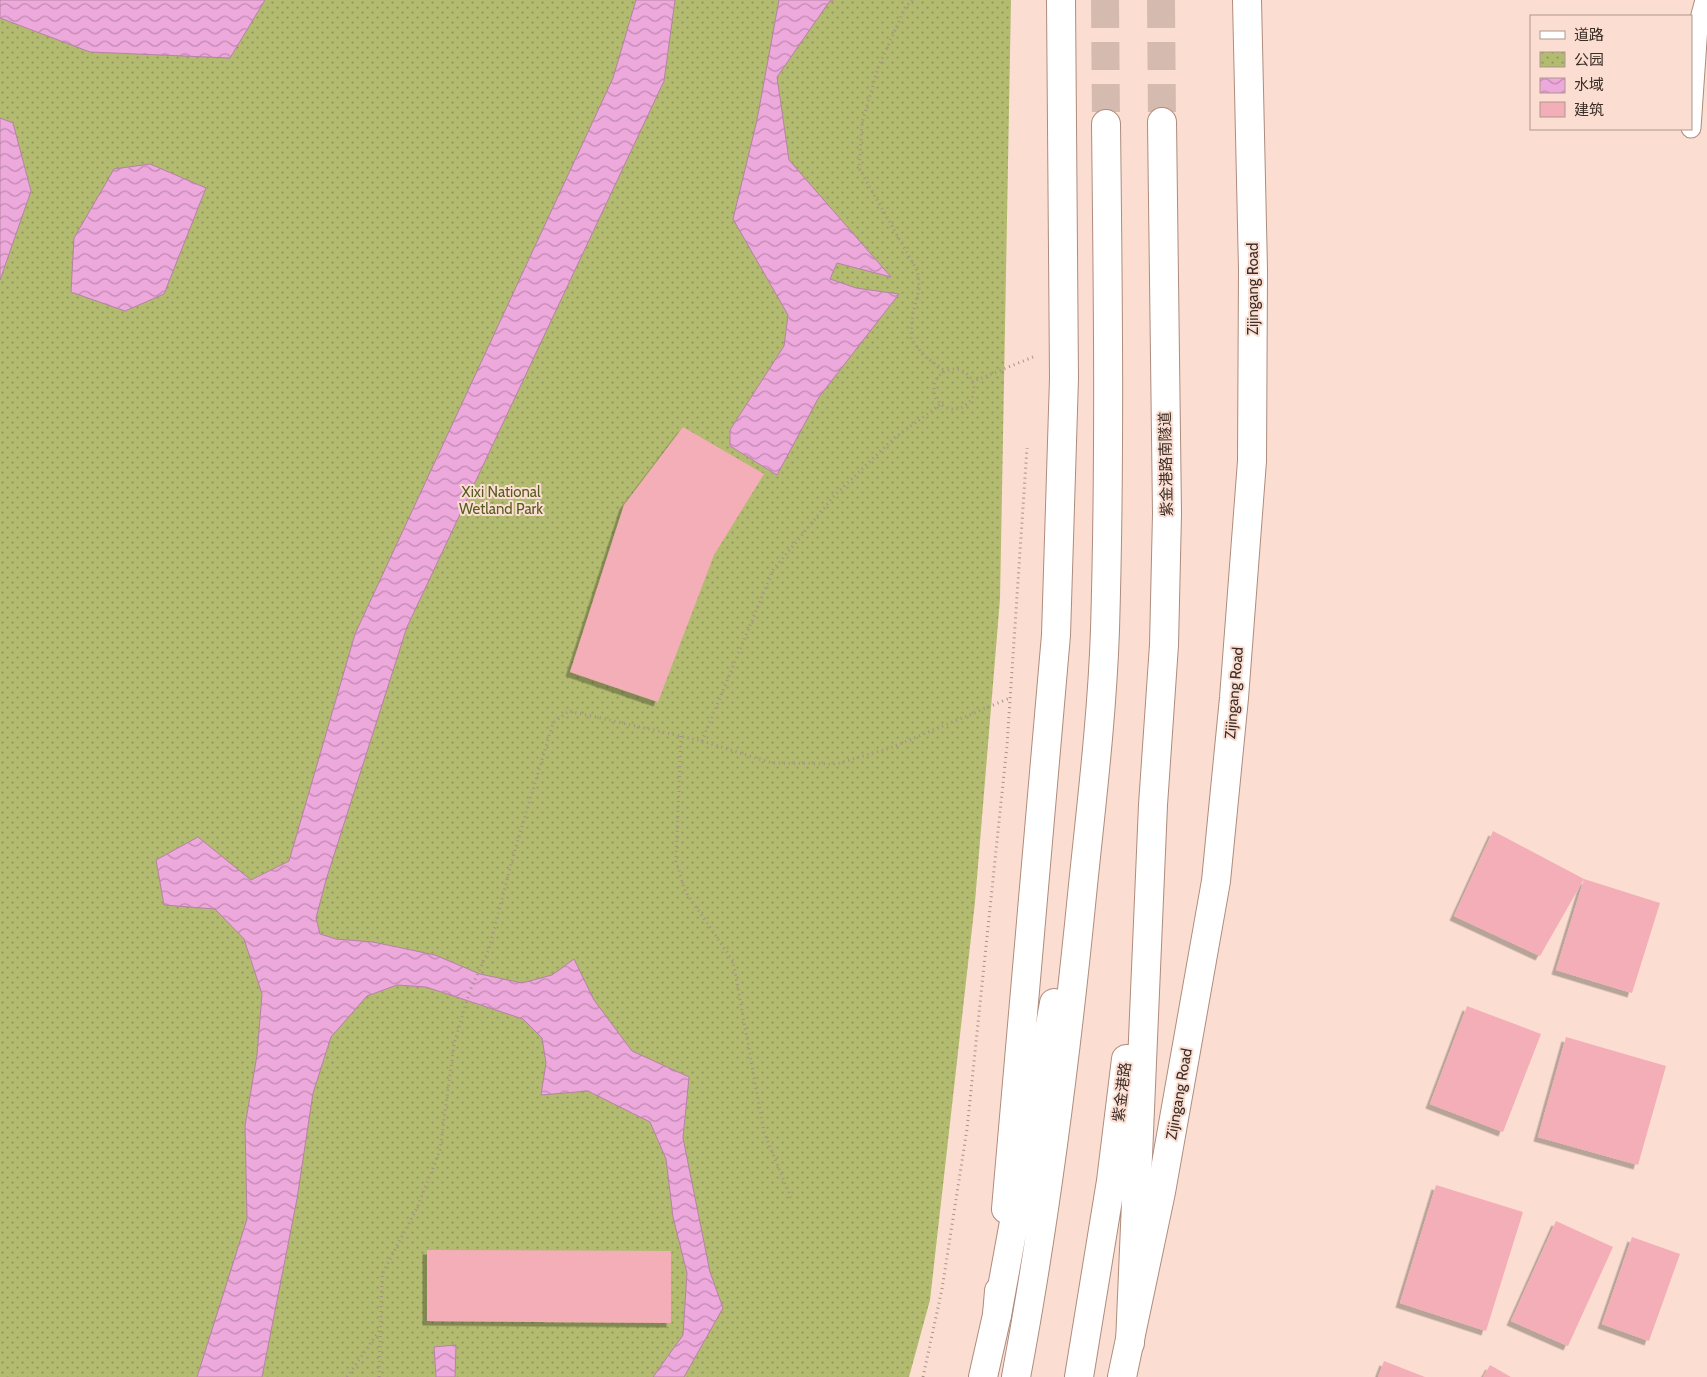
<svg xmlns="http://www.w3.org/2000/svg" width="1707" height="1377" viewBox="0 0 1707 1377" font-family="Cabin,'Noto Sans SC',sans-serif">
	<defs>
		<pattern id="park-dots" width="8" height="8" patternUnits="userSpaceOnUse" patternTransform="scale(1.25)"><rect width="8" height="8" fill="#b2bb70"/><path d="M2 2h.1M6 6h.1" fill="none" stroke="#92985c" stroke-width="1.8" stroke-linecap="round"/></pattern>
		<pattern id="water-waves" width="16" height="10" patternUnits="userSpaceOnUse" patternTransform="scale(1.25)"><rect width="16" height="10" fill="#eda8dc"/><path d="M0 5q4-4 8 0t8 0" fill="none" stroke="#c189b2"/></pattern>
		<filter id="shadow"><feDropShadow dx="-4.5" dy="4.5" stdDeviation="0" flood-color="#0004"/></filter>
	</defs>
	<rect width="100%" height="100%" fill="#fbded1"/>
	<path fill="url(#park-dots)" d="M0,0H1011L1000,599L975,902L930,1300L909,1377H0Z"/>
	<path fill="url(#water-waves)" stroke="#b783a5" d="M0,0H265L230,58L90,52L0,18Z
		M636,0H675L664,81L407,627L326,880L316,918L320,934L336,939L373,942L435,955L480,974L522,983L552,975L574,959L594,1000L632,1051L689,1077L683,1138L710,1272L723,1308L684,1377H653L683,1335L687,1273L673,1217L666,1159L650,1122L588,1091L541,1095L546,1063L542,1038L523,1019L426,987L397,985L367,996L331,1037L313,1093L297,1199L262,1377H197L247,1219L245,1126L257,1055L262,994L244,939L215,909L164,905L156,860L198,837L251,880L289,861L355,634L613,78Z
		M779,0H833L829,2L777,77L789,160L891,277L837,263L830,279L856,288L899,294L819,397L777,475L730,446V430L784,346L788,315L733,219L757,120Z
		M0,118L13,123L31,191L0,280Z
		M150,164L206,188L164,294L125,311L71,292L74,238L114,169Z
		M456,1345L455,1377H436L434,1347Z"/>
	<path fill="#f4aeb7" filter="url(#shadow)" d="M683,427L764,474L714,555L658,702L570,672L624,505Z
		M1493,831L1584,879L1660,903L1632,993L1556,970L1584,879L1540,956L1454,916Z
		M1467,1006L1541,1034L1503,1132L1430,1104Z
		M1566,1037L1666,1066L1638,1165L1538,1137Z
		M1436,1185L1523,1212L1486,1331L1400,1303Z
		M1556,1221L1613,1247L1568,1346L1511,1321Z
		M1632,1237L1680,1254L1649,1341L1602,1324Z
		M427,1250L671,1251V1323L427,1321Z
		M1384,1361L1425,1377H1378Z
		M1490,1365L1511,1377H1483Z"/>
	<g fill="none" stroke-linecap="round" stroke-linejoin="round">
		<path stroke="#d4baaf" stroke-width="28" stroke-dasharray="28 14" stroke-linecap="butt" d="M1105,0L1106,124
			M1161,0L1162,122"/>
		<g stroke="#ae8c7d" stroke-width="21">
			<path id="service" d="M1691,128L1698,26L1705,0"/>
		</g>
		<g stroke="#ae8c7d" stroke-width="30">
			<path id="primary" d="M1006,1209L1056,635L1064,378L1061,0
				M983,1377L997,1315L999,1291
				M1122,1377L1161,1192L1216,881L1234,698L1252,461L1253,270L1247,0"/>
		</g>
		<g stroke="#ae8c7d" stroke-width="30">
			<path id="trunk" d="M997,1315L1054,1003
				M1130,1343L1153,805L1164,645L1167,514L1162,122
				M1016,1377C1046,1217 1066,1056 1082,895C1091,807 1102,718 1105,630C1110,461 1108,292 1106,124
				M1079,1377L1111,1181L1126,1059"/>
		</g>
		<path stroke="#a79187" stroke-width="3" stroke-dasharray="1 4" stroke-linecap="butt" d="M912,0L905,8L878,68L862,123L859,168L918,272L919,290L912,316L911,339L923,355L945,371
			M934 389a20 20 0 1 1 40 0a20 20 0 1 1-40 0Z
			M972,382L1033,357
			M681,736L676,861L685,891L733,961L764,1132L791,1198
			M702,741L773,570L833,497L893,439L941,404
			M347,1377L379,1331
			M379,1377L382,1274L417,1208L440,1150L454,1044L469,993L489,949L514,853L553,723L569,711L702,741L772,763L836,764L890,748L1010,698
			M923,1377L942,1289L967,1129L1007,745L1027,448"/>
		<use href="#service" stroke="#fff" stroke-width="19"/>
		<use href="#primary" stroke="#fff" stroke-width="28"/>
		<use href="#trunk" stroke="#fff" stroke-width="28"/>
	</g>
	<g text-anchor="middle" stroke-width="4" stroke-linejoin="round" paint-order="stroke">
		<g font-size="15" fill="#3a2c26" stroke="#fbded1">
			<text transform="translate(1253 289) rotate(-90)" y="5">Zijingang Road</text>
			<text transform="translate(1166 464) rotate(-91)" y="5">紫金港路南隧道</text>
			<text transform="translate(1234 693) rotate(-85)" y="5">Zijingang Road</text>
			<text transform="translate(1122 1092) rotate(-83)" y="5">紫金港路</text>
			<text transform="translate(1179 1094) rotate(-80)" y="5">Zijingang Road</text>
		</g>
		<g font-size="15" fill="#565c22" stroke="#fbded1">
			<text x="501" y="497">Xixi National<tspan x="501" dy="17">Wetland Park</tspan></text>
		</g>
	</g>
	<rect x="1530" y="15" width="162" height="115" fill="#fbded1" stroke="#ae978d"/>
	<rect x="1540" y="31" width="25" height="8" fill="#ffffff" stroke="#ae978d"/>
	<text x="1574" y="40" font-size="15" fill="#3a2c26">道路</text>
	<rect x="1540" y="52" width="25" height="15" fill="url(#park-dots)" stroke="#ae978d"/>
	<text x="1574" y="65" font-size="15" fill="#3a2c26">公园</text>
	<rect x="1540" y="78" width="25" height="15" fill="url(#water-waves)" stroke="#ae978d"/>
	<text x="1574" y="90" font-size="15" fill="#3a2c26">水域</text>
	<rect x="1540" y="102" width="25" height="15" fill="#f4aeb7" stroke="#ae978d"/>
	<text x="1574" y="115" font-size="15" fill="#3a2c26">建筑</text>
</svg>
